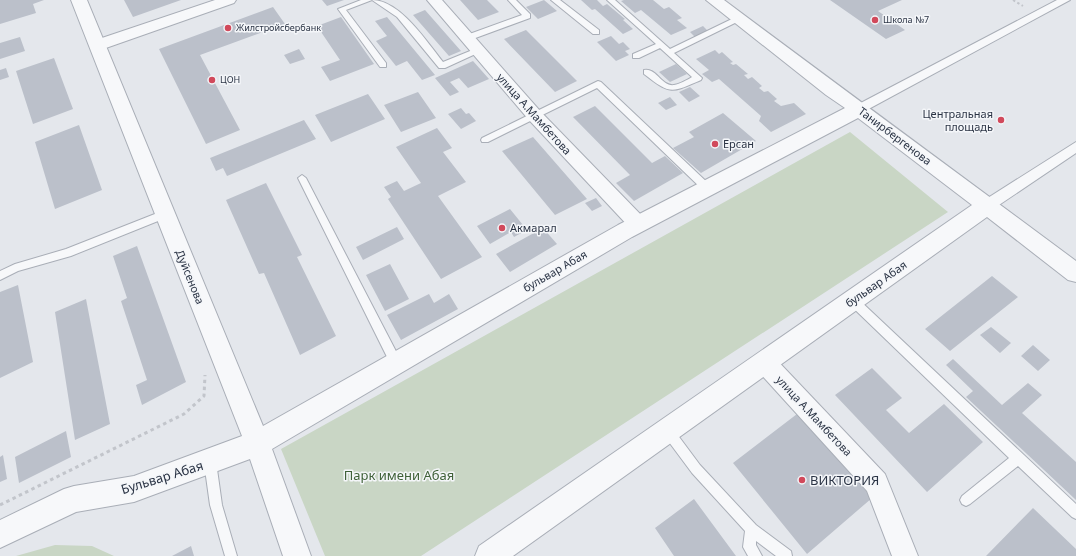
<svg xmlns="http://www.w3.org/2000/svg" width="1076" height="556" viewBox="0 0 1076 556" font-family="'Noto Sans',sans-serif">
	<rect width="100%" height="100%" fill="#e4e7ec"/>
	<path fill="#c9d6c5" d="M850,132L948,212L421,556H325L281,449Z
		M55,545L92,546L114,556H16Z"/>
	<path fill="#bbc0ca" d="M0,0H44L33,4L36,13L0,24Z
		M124,0H181L133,17Z
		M322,0H344L327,6Z
		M460,0H487L499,12L478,20Z
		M544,0L557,11L538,19L526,7Z
		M581,0H597L603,6L607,4L625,19L623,20L633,29L623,34L595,9L592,10Z
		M624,0H653L664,9L669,7L682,18L677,20L687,28L671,35L641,10L635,13L621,1Z
		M830,0H902L878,11L905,30L886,39Z
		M273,7L285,24L200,55L240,130L206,144L159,49Z
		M425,10L461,51L449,56L413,15Z
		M341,17L374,64L330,81L321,67L340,60L317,26Z
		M387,17L435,75L422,80L407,61L396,66L376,41L387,36L375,21Z
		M703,26L708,31L695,37L690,32Z
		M526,30L577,81L555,92L504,39Z
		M611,36L619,44L623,42L630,49L625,51L629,55L616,61L597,42Z
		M20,37L25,51L0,59V43Z
		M299,49L305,59L290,64L284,55Z
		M715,50L719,54L722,52L733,62L730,63L733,65L736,64L748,74L744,75L748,79L752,77L762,86L759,88L764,92L768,91L777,99L774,101L781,106L794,103L806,114L771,132L759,121L761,116L719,79L712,82L702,74L709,70L696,59Z
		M54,58L73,109L33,124L16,71Z
		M473,61L489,79L468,88L459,78L450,82L459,92L450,96L435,78Z
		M676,64L687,74L670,82L659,72Z
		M6,68L9,77L0,80V70Z
		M690,87L700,96L689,102L679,92Z
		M418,92L436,118L401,132L384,105Z
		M368,94L385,119L331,142L315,115Z
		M670,97L677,105L666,110L658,103Z
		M595,106L652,163L665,156L683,173L634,201L616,183L630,175L573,117Z
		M461,108L466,114L469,113L476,121L461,129L448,114Z
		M723,113L756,141L701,173L673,148L694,137L689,132Z
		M304,120L316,139L227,176L223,168L216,171L210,158Z
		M79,125L102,190L55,209L35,142Z
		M437,128L452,148L443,152L466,182L438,196L482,257L441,279L388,199L391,197L384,187L397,181L404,191L421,183L396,147Z
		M533,137L587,199L555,215L502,151Z
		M266,183L302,255L297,257L336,336L300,355L264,273L259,274L226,200Z
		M596,198L602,206L592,211L585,203Z
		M510,209L527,230L514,237L511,232L490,244L477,226Z
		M397,227L404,239L363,260L356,247Z
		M543,228L557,244L510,272L496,254Z
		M137,246L186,382L142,405L136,385L147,380L121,301L127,298L113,256Z
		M390,264L409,299L385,311L366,275Z
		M992,276L1018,297L950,351L925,329Z
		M18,285L33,362L0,378V292Z
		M429,294L434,303L449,294L458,309L401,340L387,315Z
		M86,299L110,424L75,440L55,312Z
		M991,327L1011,343L1000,353L980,335Z
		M1033,345L1050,360L1038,371L1021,356Z
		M953,359L1002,405L1028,383L1042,395L1022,413L1076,462V500L966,397L973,391L946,365Z
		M872,368L902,398L886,410L909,433L944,404L983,442L927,492L835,395Z
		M797,414L872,498L807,554L733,463Z
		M66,431L71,457L19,483L15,457Z
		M3,455L7,479L0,482V457Z
		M694,499L736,556H674L655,528Z
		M1033,508L1076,549V556H986Z
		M191,546L194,556H172Z"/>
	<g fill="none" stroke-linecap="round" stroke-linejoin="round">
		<g stroke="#a9aeb7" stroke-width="2">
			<path id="service" d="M361,0H372L346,10L386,63V67H380L338,9Z
				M372,0C400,0 427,42 443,62L475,49L478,48L482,51L445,68H439L397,17Z
				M508,0H516L530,14V18L470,40H464V36L522,15Z
				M551,0H560L599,30V34H593Z
				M607,0H615L670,49L736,17H739L743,19L674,53L702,78L701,80C671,93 671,95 644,74V70C656,67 662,87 674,85C680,84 687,80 692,77L660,48L639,58H633V54L656,44Z
				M598,81L601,82L710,185L712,188L710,191H704L597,88L488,142H482L481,140L482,138Z
				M302,175L306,178L400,359L401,363L400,367L396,368L392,367L298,178Z
				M165,210L170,214L168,217L71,256L18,271L0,280V271L15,264L66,249Z
				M852,296L856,297L1076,504V519L1072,517L1018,466L970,504L966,506L962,504L960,500L962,496L1009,458L848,303L847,300L848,297Z
				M667,424L671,426L700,465L756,525L791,551L792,556H776L756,541V545L762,556H748L743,547L745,531L692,473L663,434L661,430L663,426Z
				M210,456L214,458L216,462L222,505L237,556H225L210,505L204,462L206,458Z"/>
		</g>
		<g stroke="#a9aeb7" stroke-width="2">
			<path id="pedestrian" d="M1057,0H1070L863,112H855L853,109L855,106Z
				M1076,142V153L993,209L988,211L983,209L981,205L983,201Z"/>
		</g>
		<g stroke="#a9aeb7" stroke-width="2">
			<path id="minor" d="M215,0H236L234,3L103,49L98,50L93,49L90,45L93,41Z
				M427,0H442L541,112L645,219L647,224L645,229L638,232L631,229L529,120Z
				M764,352L772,355L885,474L918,556H892L867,491L756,369L753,362L756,355Z"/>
		</g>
		<g stroke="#a9aeb7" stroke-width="2">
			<path id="tertiary" d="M71,0H87L263,426L618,225L845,108L826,95L706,0H724C841,88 959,174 1076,261V282L1068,280L987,217L513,556H475L479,546L972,205L858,118L632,237L272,449L311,556H283L250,459L134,502L76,512L0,548V520L64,489L74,486L134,476L242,436Z"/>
		</g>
		<path stroke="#c2c5cb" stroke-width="2" stroke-dasharray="2.5 2.5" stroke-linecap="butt" d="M1013,0L1023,6"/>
		<path stroke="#c2c5cb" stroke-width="3" stroke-dasharray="3.5 3.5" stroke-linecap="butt" d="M0,505L184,414L204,396L205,375"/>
		<use href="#service" fill="#f7f8fa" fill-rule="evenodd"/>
		<use href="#pedestrian" fill="#f7f8fa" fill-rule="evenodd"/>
		<use href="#minor" fill="#f7f8fa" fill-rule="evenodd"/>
		<use href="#tertiary" fill="#f7f8fa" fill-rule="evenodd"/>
	</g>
	<g fill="#d1495b" stroke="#f4f6f9" stroke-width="1.5">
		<circle cx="875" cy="20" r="4"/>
		<circle cx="228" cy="28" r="4"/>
		<circle cx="212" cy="80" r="4"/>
		<circle cx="1001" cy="120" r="4"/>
		<circle cx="715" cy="144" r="4"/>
		<circle cx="502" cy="228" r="4"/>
		<circle cx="802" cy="480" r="4"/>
	</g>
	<g text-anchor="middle" stroke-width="3" stroke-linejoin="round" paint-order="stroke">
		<g font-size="9" fill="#2b3445" stroke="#f4f6f9" text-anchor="start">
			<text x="883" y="23">Школа №7</text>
			<text x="236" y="31">Жилстройсбербанк</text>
			<text x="220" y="83">ЦОН</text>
		</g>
		<g font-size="11" fill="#2b3445" stroke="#f4f6f9">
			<text transform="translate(534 114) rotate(48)" y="4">улица А.Мамбетова</text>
			<text transform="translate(895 136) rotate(37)" y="4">Танирбергенова</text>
			<text transform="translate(555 271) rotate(-30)" y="4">бульвар Абая</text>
			<text transform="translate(190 277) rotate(68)" y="4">Дуйсенова</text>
			<text transform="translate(876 284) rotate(-35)" y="4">бульвар Абая</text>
			<text transform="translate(814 416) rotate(47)" y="4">улица А.Мамбетова</text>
		</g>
		<g font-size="11" fill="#2b3445" stroke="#f4f6f9" text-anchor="start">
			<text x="993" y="118" text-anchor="end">Центральная<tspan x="993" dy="13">площадь</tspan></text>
			<text x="723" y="148">Ерсан</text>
			<text x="510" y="232">Акмарал</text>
		</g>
		<g font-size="13" fill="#3f6138" stroke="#f4f6f9">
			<text x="399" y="480">Парк имени Абая</text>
		</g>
		<g font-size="13" fill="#2b3445" stroke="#f4f6f9">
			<text transform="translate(162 477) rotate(-17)" y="5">Бульвар Абая</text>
		</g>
		<g font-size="13" fill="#2b3445" stroke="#f4f6f9" text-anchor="start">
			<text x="810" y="485">ВИКТОРИЯ</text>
		</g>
	</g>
</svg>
